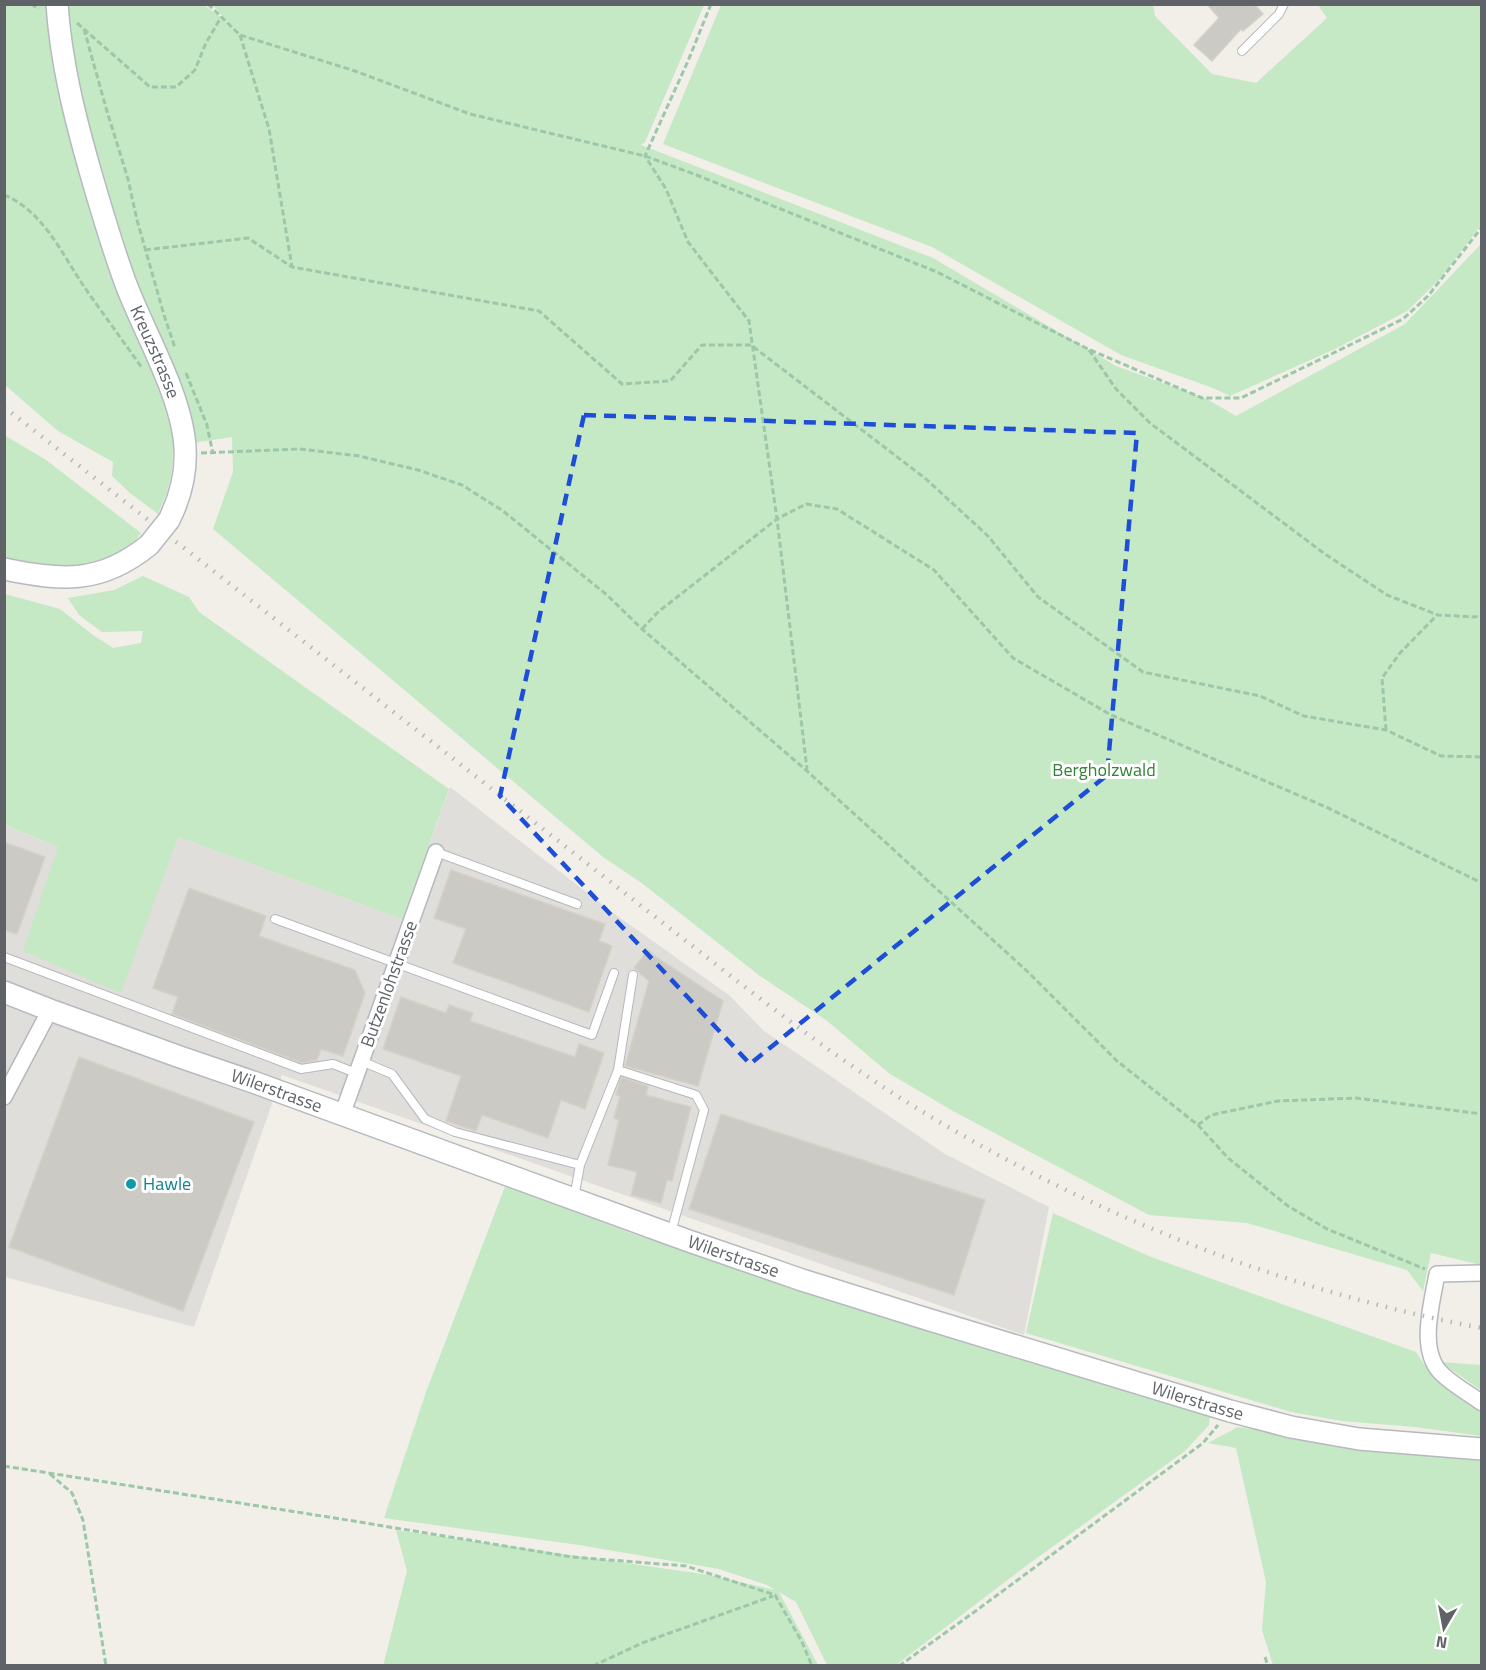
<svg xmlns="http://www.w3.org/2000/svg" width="1486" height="1670" viewBox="0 0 1486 1670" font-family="'Titillium Web',sans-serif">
	<rect width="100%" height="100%" fill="#f1efe8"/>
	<path fill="#e0deda" d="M450,787L616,915L729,995L764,1031L945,1154L1049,1207L1024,1335L282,1075L194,1327L5,1277L4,825L58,847L178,837L402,919Z"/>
	<path fill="#c5e8c5" d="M5,5H204L228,23L213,5H704L645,142L641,145L933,258L1116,366L1207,399L1236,416L1405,324L1481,244V1265L1431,1253L1423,1291L1407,1270L1247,1223L1149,1215L953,1111L890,1074L826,1020L760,976L643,884L603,857L213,529L233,472L232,437L173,446C173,475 170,487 158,514L130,493L112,476L113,462L58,431L5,385Z
		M721,5H1153L1155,16L1212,74L1256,83L1327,18L1318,5H1481V225L1439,280L1407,311L1335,349L1230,396L1213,388L1121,355L932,247L663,144Z
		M4,435L46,460L141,533L131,547L101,562L49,569L5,561Z
		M143,576L189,597L199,612L449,789L402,919L178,837L121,993L23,951L58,847L5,825L4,735L6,730L4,729L5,594L60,609L93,635L113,648L141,643L143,631L102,632L79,615L68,598L114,590Z
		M506,1184L633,1234L1210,1415L1209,1425L1185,1451L1026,1566L896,1665H827L796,1602L779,1592L818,1665L383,1666L407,1571L396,1530L709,1575L775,1590L767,1585L719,1569L579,1545L384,1518L426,1392Z
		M1053,1213L1151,1257L1416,1352L1425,1366L1481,1413V1436L1415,1427L1342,1421L1291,1412L1026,1333Z
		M1440,1362L1481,1365V1390Z
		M1238,1427L1379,1449L1481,1458V1665H1273L1262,1630L1266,1582L1236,1448L1208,1443Z"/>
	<path fill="#cccac5" stroke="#d6d1c6" stroke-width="1.5" d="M1207,4H1254L1263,14L1243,31L1241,29L1212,61L1194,45L1219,18Z
		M4,842L45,857L17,934L4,930Z
		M451,870L605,924L599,941L612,946L589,1012L453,963L466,929L434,918Z
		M189,888L266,916L259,936L355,970L365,993L343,1056L321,1049L317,1060L302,1063L172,1014L178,997L153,988Z
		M648,950L656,957L723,1001L698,1086L625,1066L649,981L634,968Z
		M401,997L446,1013L449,1005L473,1013L470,1021L575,1057L579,1044L604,1053L585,1109L561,1100L548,1138L482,1115L476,1131L446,1121L461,1076L383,1049Z
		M79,1057L254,1122L183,1311L9,1247Z
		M621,1077L648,1086L646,1095L691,1107L672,1181L667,1180L661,1203L631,1195L637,1172L608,1165L619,1120L614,1118L620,1096L616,1095Z
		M721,1114L985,1200L954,1295L689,1209Z"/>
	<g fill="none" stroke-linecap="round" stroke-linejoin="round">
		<g stroke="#b5b8bc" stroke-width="10">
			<path id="lane" d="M1242,51L1279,14L1284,4
				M436,852L577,904
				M275,919L592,1035L614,973
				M4,957L301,1069L333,1064L356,1073
				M361,1061L392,1074L425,1119L455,1132L580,1165
				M618,1070L633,975
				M574,1198L580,1165L618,1070L696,1095L704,1110L671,1233"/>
		</g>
		<g stroke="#b5b8bc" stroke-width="18">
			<path id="street" d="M4,1097L50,1010
				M342,1115L436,852
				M1482,1273L1437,1274C1432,1303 1418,1350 1441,1373C1452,1384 1468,1393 1482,1403"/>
		</g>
		<g stroke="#b6babf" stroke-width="24">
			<g id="secondary">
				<path id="s1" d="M57,4C61,63 75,118 91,174C102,212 113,250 127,287C145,333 177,388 184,437C188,466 182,494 169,520"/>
				<path d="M4,569C63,581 101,584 149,545"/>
				<path id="s2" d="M4,992L50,1010L180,1057L256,1083L686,1240L802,1280L917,1316L1230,1411L1291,1427L1359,1439L1482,1449"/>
			</g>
		</g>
		<path stroke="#9cc7a9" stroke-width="3" stroke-dasharray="6 3" stroke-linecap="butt" d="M31,4L39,9
			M208,4L240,35L355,71L470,114L645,156L694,174L937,272L1088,349L1202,398H1241L1403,319L1428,296L1482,227
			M711,4L688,61L645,156L666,189L688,242L749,321L777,519L807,769
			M77,23L150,87H176L195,70L205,45L221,17
			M84,29L106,108L128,179L137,220L164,315L175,348
			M240,35L269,129L292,267
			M4,195C43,210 63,256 85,288C104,315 123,341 142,368
			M145,250L248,238L292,267L539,311L622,384L670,381L702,345H751L926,479L988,536L1038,597L1143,672L1260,696L1304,716L1386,730L1441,756L1482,757
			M1089,350L1116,389L1150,423L1325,554L1387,595L1438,615L1475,617L1482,615
			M186,373L207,425L213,454
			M201,453L300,449L359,456L418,470L462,485L503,511L607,595L642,629L807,771L1028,972L1117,1061L1198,1125L1228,1158L1288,1206L1327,1229L1425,1269
			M642,629L658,612L777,519L806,504L837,509L934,570L1013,658L1111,715L1326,807L1482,883
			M1386,730L1382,678L1400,653L1437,615
			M1198,1125L1211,1115L1278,1101L1356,1098L1482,1114
			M4,1466L341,1519L572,1557L686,1566L775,1595L802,1642L812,1666
			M50,1474L72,1493L83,1520L106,1666
			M1265,1657L1268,1666
			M593,1666L642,1643L773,1596
			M899,1666L977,1610L1203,1443L1218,1425"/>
		<use href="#lane" stroke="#fff" stroke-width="8"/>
		<use href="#street" stroke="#fff" stroke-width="15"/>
		<use href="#secondary" stroke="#fff" stroke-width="21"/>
		<path stroke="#b6b7b8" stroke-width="4.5" stroke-dasharray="1.5 8" stroke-linecap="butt" d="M4,407L732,977C785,1018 838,1058 894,1094C1072,1207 1274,1289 1482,1328"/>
		<g stroke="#b6babf" stroke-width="24" stroke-linecap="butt">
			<path id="secondary-bridge" d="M149,545L169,520"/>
		</g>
		<use href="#secondary-bridge" stroke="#fff" stroke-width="21"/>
	</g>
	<path fill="none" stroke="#1d4ed8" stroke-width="4.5" stroke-dasharray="12 8" stroke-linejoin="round" d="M584,415L1137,433L1107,775L750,1064L500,796Z"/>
	<circle fill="#0f9aa8" stroke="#fff" stroke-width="2" cx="131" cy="1184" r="6"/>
	<g text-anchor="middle" stroke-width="6" stroke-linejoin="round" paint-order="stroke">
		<g font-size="18" fill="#5f6368" stroke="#fff">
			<text dy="6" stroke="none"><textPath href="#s1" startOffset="363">Kreuzstrasse</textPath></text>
			<text transform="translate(389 984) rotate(-70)" y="6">Butzenlohstrasse</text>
			<text dy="6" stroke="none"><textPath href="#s2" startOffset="290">Wilerstrasse</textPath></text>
			<text dy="6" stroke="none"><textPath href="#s2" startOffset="776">Wilerstrasse</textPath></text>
			<text dy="6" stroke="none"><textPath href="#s2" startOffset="1262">Wilerstrasse</textPath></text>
		</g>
		<g font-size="18" fill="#348238" stroke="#fff">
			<text x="1104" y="776">Bergholzwald</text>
		</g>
		<g font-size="18" fill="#0d838f" stroke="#fff" text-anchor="start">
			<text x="143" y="1190">Hawle</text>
		</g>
	</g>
	<rect width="1486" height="1670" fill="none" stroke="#5f6368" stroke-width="12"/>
	<g transform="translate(1444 1628) rotate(190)" stroke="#ffffff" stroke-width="4.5" paint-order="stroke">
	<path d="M0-4.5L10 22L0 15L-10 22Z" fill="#5f6368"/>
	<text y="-9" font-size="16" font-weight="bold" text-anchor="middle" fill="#5f6368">N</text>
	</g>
</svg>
